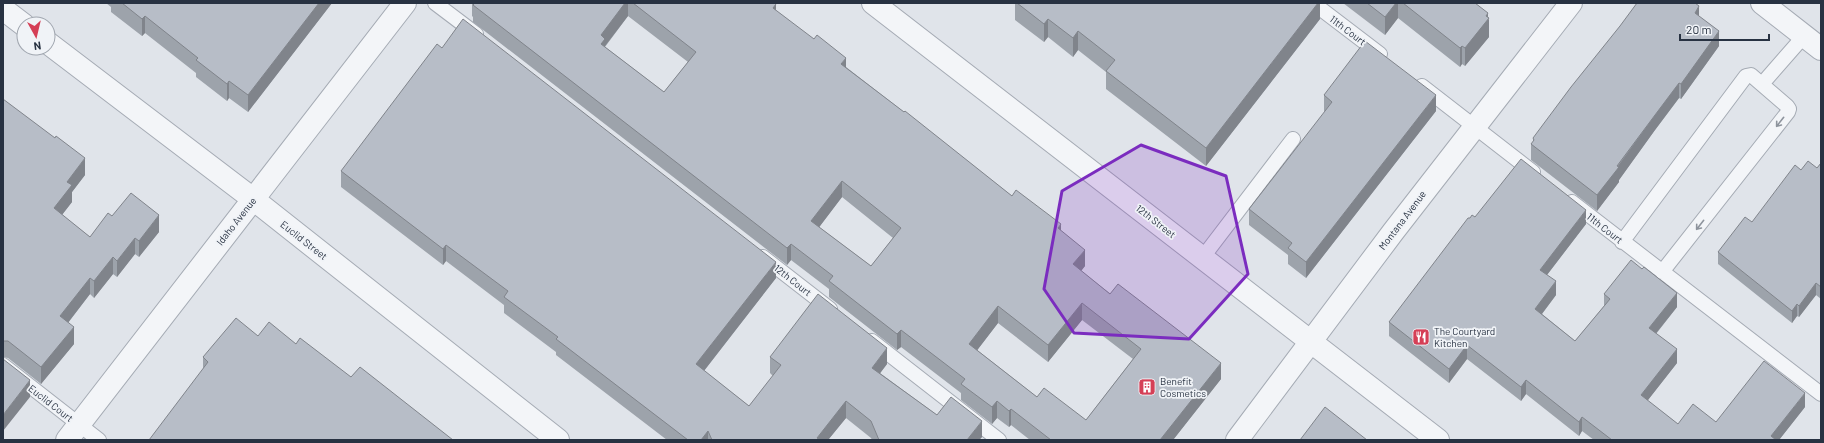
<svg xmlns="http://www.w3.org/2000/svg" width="1824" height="443" viewBox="0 0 1824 443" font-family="Barlow,sans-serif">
	<rect width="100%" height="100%" fill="#e0e4ea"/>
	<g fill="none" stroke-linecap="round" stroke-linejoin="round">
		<g stroke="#a5abb4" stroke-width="16">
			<path id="service" d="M435,3L476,34
				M1313,3L1380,54
				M1762,84L1804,36
				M1422,86L1533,172
				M1572,202L1821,394
				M1622,242L1746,76L1751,75L1787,106L1789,109L1788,112L1662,272
				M763,257L830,309
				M1203,257L1293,139
				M872,341L999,440
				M3,365L99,440"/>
		</g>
		<g stroke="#a5abb4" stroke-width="24">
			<path id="minor" d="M873,3L1438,440
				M1762,3L1821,49
				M3,9L24,25
				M48,43L253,199L558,440
				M67,440L405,3"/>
		</g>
		<g stroke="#a5abb4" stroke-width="24">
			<path id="tertiary" d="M1237,440L1393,232L1571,3"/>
		</g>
		<use href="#service" stroke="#f3f5f8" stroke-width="14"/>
		<use href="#minor" stroke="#f3f5f8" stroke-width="22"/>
		<use href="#tertiary" stroke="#f3f5f8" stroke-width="22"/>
	</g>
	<path fill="#9da3ab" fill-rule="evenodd" d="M106,3H332L248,112L229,98L227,101L196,77V73L145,33L142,36L111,12V7Z
		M472,3H775L776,11L846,67L1012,196L1061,231L1085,266L1081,271L1221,379L1173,440H1030L1011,425L1009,427L997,418L992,424L961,400V393L901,347L897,350L829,297V289L791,260L787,265L473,22V17L472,16ZM628,16L688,62L664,92L605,47ZM842,197L893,238L871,266L819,227ZM1082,320L1133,359L1086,420L1037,397L977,350L998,323L1048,362Z
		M1015,3H1320V19L1206,166L1106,89V72L1078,50L1073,57L1048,37L1044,42L1015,20Z
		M1343,3H1475L1488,17L1489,37L1465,66L1462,64L1460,67L1398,18L1385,35Z
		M1699,16L1719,46L1681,99L1679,98L1655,130L1619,180V182L1597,211L1531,160V144L1533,142V138Z
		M1324,95L1436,111L1306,278L1288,264V255L1249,225V209L1325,112L1324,111Z
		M3,99L85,175L72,192V202L62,215L90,237L112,216L159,232L139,257L135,254L117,277L113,274L94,298L90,294L68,323L74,344L41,384L8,358L3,357Z
		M1821,163V299L1816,295L1799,317L1797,316L1792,323L1718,264V252L1752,222L1801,170L1817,168Z
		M341,171L776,278L704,371L749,406L773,376L770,373V357L887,364L880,373L937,415L982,437L979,440H872L871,438L846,418L828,440H667L556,355V352L504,313V305L446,261L443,265L341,187Z
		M1475,217L1586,224L1547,275L1556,295L1542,314L1575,341L1604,306V294L1677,307L1656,334L1677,363L1647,401L1678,424L1716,422L1805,407L1779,440H1594L1582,431L1579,436L1526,394L1521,401L1467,359L1449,383L1389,336V322Z
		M258,336L296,344L351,377L203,369V357Z"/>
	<path fill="#80848b" d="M319,3H332L248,112V95Z
		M625,3H628V16L605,46V55L601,51V35Z
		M1318,3H1320V19L1206,166V148Z
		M1396,3H1398V18L1385,35V17Z
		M776,4V20L773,8Z
		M1699,6V22L1695,13Z
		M1488,13V20L1489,18V37L1465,66V48Z
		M145,16V33L142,36V19Z
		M1048,19V37L1044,42V24Z
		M1078,31V50L1073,57V38Z
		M1719,31V46L1681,99V84Z
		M1462,46V64L1460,67V48Z
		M846,58V74L841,64Z
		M229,81V98L227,101V84Z
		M1679,83V98L1655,130L1619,180V182L1597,211V195L1655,115Z
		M1436,95V111L1306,278V262Z
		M85,158V175L72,192V202L54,225V208L67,182Z
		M842,181V197L811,238V221Z
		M1586,210V224L1540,284V270Z
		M159,215V232L139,257V241Z
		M1061,224V240L1058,228Z
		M135,238V254L117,277V261Z
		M791,244V260L787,265V248Z
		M446,245V261L443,265V249Z
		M1085,250V266L1073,281V264Z
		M113,257V274L94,298V281Z
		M776,262V278L696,381V364Z
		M90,278V294L60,333V316Z
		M1556,281V295L1535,323V309Z
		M1816,283V295L1799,317V306Z
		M1677,293V307L1649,342V328Z
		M1082,303V320L1048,362V345Z
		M1797,304V316L1792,323V311Z
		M998,306V323L969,361V344Z
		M74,327V344L41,384V367Z
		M901,330V347L897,350V334Z
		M1467,345V359L1449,383V369Z
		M887,348V364L872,384V368Z
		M1677,349V363L1641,409V395Z
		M1221,363V379L1173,440H1160Z
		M30,380V397L3,431V415Z
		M1526,380V394L1521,401V387Z
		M1805,393V407L1779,440H1771V436Z
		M846,401V418L828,440H817V438Z
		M997,401V418L992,424V407Z
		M1011,409V425L1009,427V411Z
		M1582,417V431L1579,436V422Z
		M982,421V437L979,440H967Z
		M708,431V440H701Z"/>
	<path fill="#b7bdc7" stroke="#80848b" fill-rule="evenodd" d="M122,3H319L248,95L229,81L227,84L196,60L198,58L145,16L142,19Z
		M475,3H625L601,35L605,39L601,44L664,92L696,52L633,3H775L776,4L773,8L814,39L817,35L846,58L841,64L904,112L905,111L1012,196L1016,190L1061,224L1058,228L1085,250L1073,264L1110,294L1118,284L1221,363L1160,440H1051L1011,409L1009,411L997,401L992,407L961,384L965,379L901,330L897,334L829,281L833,276L791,244L787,248L473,5ZM842,181L901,228L871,266L811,221ZM1082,303L1141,349L1086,420L1044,388L1037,397L969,344L998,306L1048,345Z
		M1017,3H1318L1206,148L1106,71L1115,60L1078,31L1073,38L1048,19L1044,24Z
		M1367,3H1396L1385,17Z
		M1403,3H1475L1488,13L1486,16L1489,18L1465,48L1462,46L1460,48Z
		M1637,3H1695L1699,6L1695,13L1719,31L1681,84L1679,83L1655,115L1617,166L1619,167L1597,195L1531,144L1534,140L1533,138L1571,87L1620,26Z
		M463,19L776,262L696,364L749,406L781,365L770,357L818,294L887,348L872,368L937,415L951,397L982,421L967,440H879L871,421L846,401L817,438L820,440H712L708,431L701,440H688L556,339L558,337L504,297L508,291L446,245L443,249L341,171L437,44L442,48Z
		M1365,41L1436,95L1306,262L1288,248L1292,243L1249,209L1332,102L1324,95Z
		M3,99L55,138L56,136L85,158L67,182L72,185L54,208L90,237L108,213L112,216L131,193L159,215L139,241L135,238L117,261L113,257L94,281L90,278L60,316L74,327L41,367L8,341H3Z
		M1521,159L1586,210L1540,270L1556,281L1535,309L1575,341L1610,299L1604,294L1631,260L1642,269L1644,267L1677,293L1649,328L1677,349L1641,395L1678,424L1693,404L1716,422L1764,361L1805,393L1771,436L1776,440H1612L1582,417L1579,422L1526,380L1521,387L1467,345L1449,369L1389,322L1468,218H1470L1472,215L1475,217Z
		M1808,161L1817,168L1821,163V287L1816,283L1799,306L1797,304L1792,311L1718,252L1745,217L1752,222L1795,165L1801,170Z
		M236,318L258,336L269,322L296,344L300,338L351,377L360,367L453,440H149L208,362L203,357Z
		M3,359L30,380L3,415Z
		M1325,407L1367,440H1300Z"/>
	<defs><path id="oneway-shaft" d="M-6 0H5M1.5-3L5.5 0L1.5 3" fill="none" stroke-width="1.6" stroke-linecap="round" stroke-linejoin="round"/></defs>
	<g stroke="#8e949d">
		<use href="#oneway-shaft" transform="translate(1780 122) rotate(128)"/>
		<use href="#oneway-shaft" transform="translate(1700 225) rotate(128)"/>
	</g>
	<path fill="#7b2cbf" fill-opacity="0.2" stroke="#7b2cbf" stroke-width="3" stroke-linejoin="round" d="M1141,145L1226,176L1248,274L1189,339L1074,333L1044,289L1062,191Z"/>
	<defs>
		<g id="restaurant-square" transform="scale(0.9)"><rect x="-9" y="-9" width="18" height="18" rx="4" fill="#d53f56" stroke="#f0f3f7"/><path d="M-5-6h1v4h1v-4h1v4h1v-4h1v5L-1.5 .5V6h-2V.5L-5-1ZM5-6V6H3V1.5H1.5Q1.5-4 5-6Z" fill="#fff"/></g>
		<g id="building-square" transform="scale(0.9)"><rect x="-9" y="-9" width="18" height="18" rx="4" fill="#d53f56" stroke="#f0f3f7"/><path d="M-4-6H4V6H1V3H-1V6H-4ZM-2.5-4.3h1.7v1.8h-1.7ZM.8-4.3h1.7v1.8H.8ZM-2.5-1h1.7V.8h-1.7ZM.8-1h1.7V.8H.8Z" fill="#fff"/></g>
	</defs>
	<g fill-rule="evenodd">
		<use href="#restaurant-square" x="1421" y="337"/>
		<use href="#building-square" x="1147" y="387"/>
	</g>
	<g text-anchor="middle" stroke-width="3.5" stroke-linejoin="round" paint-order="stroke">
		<g font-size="10" fill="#283242" stroke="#f0f3f7">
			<text transform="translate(1348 30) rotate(37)" y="4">11th Court</text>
			<text transform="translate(1402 220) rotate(-53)" y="4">Montana Avenue</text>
			<text transform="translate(236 221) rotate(-52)" y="4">Idaho Avenue</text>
			<text transform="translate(1156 221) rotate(38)" y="4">12th Street</text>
			<text transform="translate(1605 228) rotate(38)" y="4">11th Court</text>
			<text transform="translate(304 240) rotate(38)" y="4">Euclid Street</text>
			<text transform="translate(793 280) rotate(38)" y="4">12th Court</text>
			<text transform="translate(51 403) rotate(38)" y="4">Euclid Court</text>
		</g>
		<g font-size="10" fill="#283242" stroke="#f0f3f7" text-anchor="start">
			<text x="1434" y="335">The Courtyard<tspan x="1434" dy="12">Kitchen</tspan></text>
			<text x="1160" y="385">Benefit<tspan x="1160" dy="12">Cosmetics</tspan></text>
		</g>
	</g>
	<rect width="1824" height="443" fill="none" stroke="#283242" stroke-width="8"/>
	<g transform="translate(36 36) rotate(172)"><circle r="19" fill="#f0f3f7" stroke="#a0a6af"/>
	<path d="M0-3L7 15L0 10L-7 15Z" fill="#d53f56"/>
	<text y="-6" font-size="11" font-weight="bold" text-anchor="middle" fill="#283242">N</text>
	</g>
	<path d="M1680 34v6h89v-6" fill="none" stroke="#283242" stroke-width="2"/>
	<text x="1686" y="34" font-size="12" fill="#283242" stroke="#f0f3f7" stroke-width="3" paint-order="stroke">20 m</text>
</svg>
